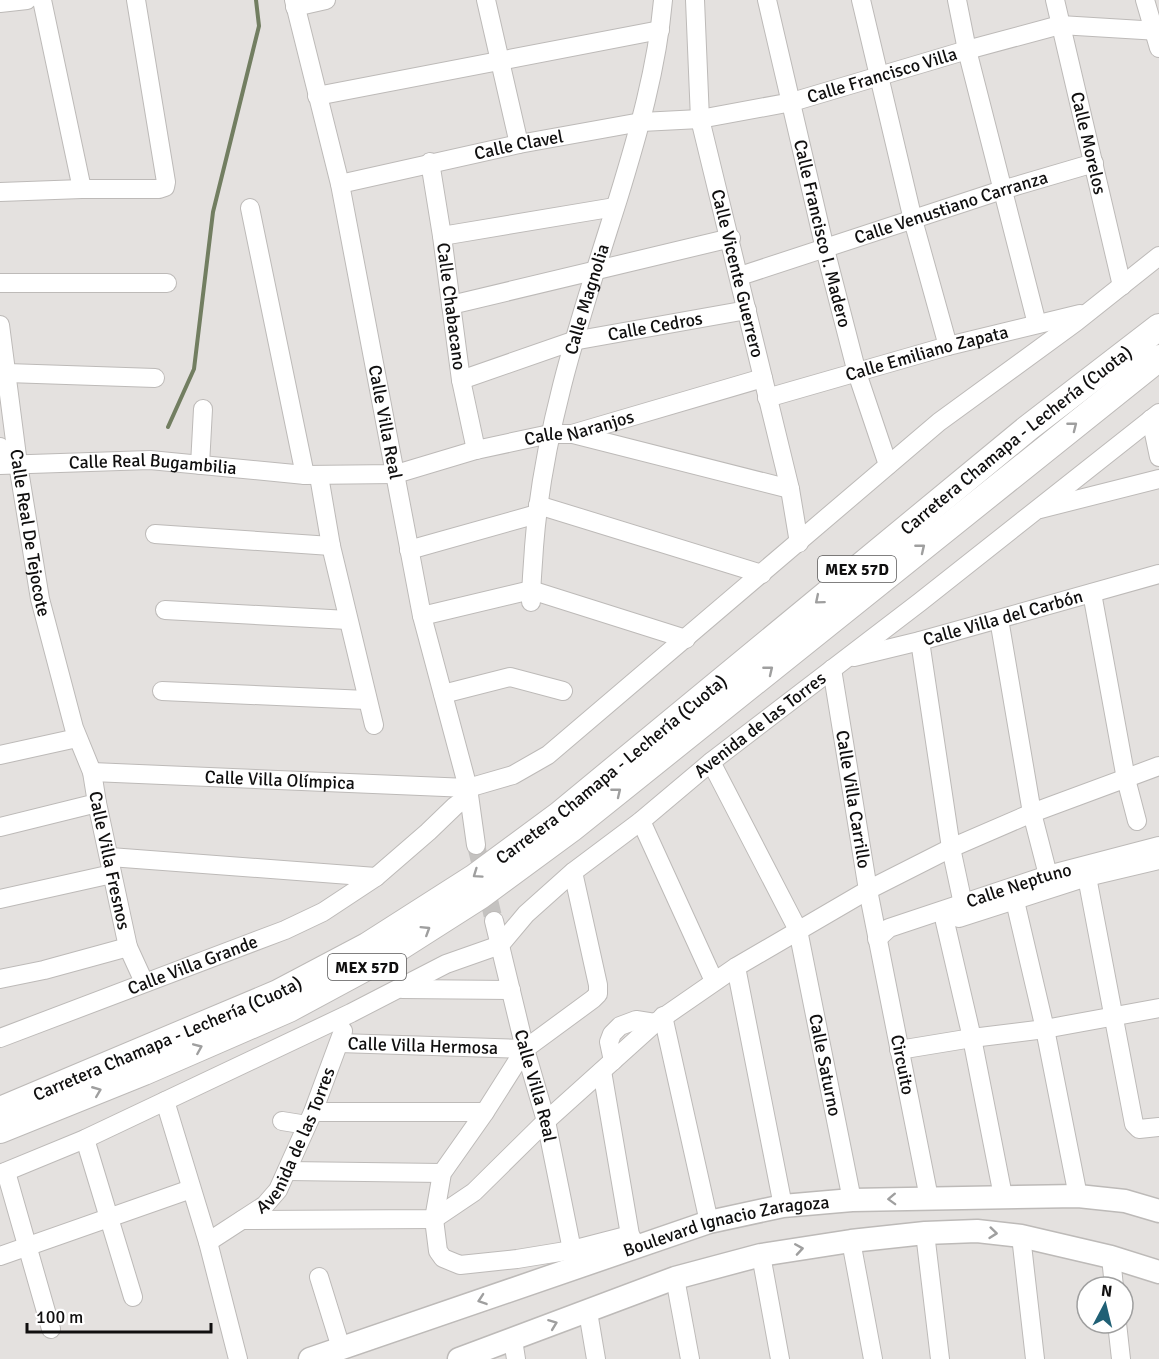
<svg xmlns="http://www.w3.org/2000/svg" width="1159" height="1359" viewBox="0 0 1159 1359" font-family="Signika,sans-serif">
	<rect width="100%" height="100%" fill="#e4e1df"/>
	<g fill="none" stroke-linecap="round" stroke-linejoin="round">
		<path stroke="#727e61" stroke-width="4" d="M168,427L194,369L213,212L259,26L256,0"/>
		<path stroke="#c4c2c0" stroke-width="18" stroke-dasharray="18 9" stroke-linecap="butt" d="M476,845L494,921"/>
		<g stroke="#bdbab8" stroke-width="20">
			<g id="minor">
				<path d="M42,0L82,189"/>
				<path id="s1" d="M294,0L340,184L422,616L468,788L476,845"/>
				<path d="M486,0L519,144"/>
				<path id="s2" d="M695,0L700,119L790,489L799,543"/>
				<path id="s3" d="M767,0L825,249L857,373L888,465"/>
				<path d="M861,0L913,220L948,346"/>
				<path d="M957,0L967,50L1037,324"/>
				<path id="s4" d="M1055,0L1122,286"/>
				<path d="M1145,0L1159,48"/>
				<path d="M0,3L27,0"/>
				<path d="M295,7L326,0"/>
				<path d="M317,96L660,30"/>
				<path id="s5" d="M430,162L442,236L461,380L476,450"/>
				<path id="s6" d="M340,184L519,144L641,122L700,119L792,102L967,50L1060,25L1159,31"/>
				<path d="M0,192L82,189H159L165,187L166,182L136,0"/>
				<path d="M250,208L305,475"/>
				<path d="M442,236L615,207"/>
				<path id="s7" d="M740,276L1002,190L1094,163"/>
				<path d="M0,283H167"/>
				<path d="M451,305L731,238"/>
				<path id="s8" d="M0,325L18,464L40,599L74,728L92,772L97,803L128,947L144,982"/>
				<path d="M7,373L155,378"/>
				<path id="s9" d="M461,380L573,341L747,310"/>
				<path id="s10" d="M767,398L948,346L1080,314"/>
				<path d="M1151,419L1159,457"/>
				<path d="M573,434L790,489"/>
				<path d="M0,447L5,464"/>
				<path id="s11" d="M0,465L150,460L305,475L396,474L476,450L550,434H572L763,378"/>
				<path d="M200,465L203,409"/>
				<path d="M319,476L331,546L374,725"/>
				<path d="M538,505L762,574"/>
				<path d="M1040,509L1159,479"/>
				<path d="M155,534L331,546"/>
				<path d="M409,550L537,514"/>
				<path d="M1092,593L1126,779L1137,821"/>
				<path id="s12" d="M531,602C531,583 533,565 534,547C543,427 582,313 618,199C638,134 657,68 663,0"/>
				<path d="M165,610L348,620"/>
				<path d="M422,616L531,590L686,639"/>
				<path d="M999,619L1032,813L1048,875"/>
				<path d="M920,641L951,848L963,904"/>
				<path id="s13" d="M854,657L920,641L1159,574"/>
				<path id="s14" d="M832,669L868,890L929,1198"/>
				<path d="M162,691L367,700"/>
				<path d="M443,694L510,677L563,691"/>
				<path d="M0,755L77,738"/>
				<path id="s15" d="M711,762L798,930L852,1200"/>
				<path id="s16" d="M92,772L468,788L513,775L548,755L939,422L1076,322L1159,256"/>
				<path d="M641,821L714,981"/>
				<path d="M0,827L97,803"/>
				<path d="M110,857L376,877"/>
				<path d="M1087,877L1134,1124L1139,1129L1159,1127"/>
				<path d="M0,899L112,874"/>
				<path d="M1015,901L1045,1029L1078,1196"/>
				<path d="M959,918L1087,877L1159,860"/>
				<path id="s17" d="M494,921L525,1049L546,1121L572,1250"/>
				<path d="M945,922L972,1038L1003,1196"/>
				<path id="s18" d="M877,939L889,928L1048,875L1159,846"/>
				<path d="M736,967L783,1206"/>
				<path d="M0,979L44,970L128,947"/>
				<path d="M402,989L511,990"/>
				<path d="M663,1016L709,1222"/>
				<path id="s19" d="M0,1038L285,930L323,912L376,877L428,832L455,806L469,796"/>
				<path id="s20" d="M339,1043L525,1049L593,999L598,994V985L573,872"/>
				<path d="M525,1049L485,1112L442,1173L434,1219L438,1251L443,1258L460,1265L517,1259L572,1250L630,1235"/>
				<path d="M899,1050L972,1038L1045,1029L1159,1008"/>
				<path d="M613,1061L609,1042L612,1034L620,1026L636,1020L655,1023"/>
				<path d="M602,1071L630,1235L636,1245"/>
				<path d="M165,1101L208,1242L238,1359"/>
				<path d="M313,1112H485"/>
				<path d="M282,1121L307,1125"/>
				<path d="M85,1139L133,1297"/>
				<path d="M287,1171L442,1173"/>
				<path d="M6,1172L51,1329"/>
				<path id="s21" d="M0,1174L85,1139L351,1013L446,964L500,945L526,914L573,872L641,821L711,762L920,602L1159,413"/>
				<path d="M242,1220L434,1219L474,1192L546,1121L655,1023L736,967L868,890L951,848L1032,813L1159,766"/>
				<path d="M925,1233L940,1359"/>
				<path d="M1021,1236L1035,1359"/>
				<path d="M851,1241L873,1359"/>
				<path id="s22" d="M208,1242L265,1205L278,1190L313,1112L343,1031"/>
				<path d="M761,1255L780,1359"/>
				<path d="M0,1256L191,1189"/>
				<path d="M1111,1257L1114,1287"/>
				<path d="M319,1277L341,1348"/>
				<path d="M675,1278L690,1359"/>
				<path d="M588,1312L596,1359"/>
				<path d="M1117,1323L1121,1359"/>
				<path d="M513,1340L516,1359"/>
			</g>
		</g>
		<g stroke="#bdbab8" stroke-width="25">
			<g id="major">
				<path id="s23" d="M310,1359L709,1222L783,1206L852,1200L1078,1196L1125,1201L1159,1211"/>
				<path d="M459,1359L675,1278L761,1255L851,1241L925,1233L977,1231L1021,1236L1111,1257L1159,1272"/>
			</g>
		</g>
		<g stroke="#bdbab8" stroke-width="28">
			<g id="highway">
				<path id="s24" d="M0,1110L278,993L367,946L475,877L559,815L1028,428L1159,327"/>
				<path d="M0,1130L144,1072L289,1009L378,961L480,896L571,829L1159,358"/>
			</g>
		</g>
		<use href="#minor" stroke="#fff" stroke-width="18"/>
		<use href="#major" stroke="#fff" stroke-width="22"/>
		<use href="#highway" stroke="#fff" stroke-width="26"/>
	</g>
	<defs><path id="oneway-chevron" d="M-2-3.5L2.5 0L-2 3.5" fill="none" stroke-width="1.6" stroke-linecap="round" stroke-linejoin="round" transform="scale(1.5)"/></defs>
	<g stroke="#9f9f9f">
		<use href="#oneway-chevron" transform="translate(1073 426) rotate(-38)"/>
		<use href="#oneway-chevron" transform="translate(921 548) rotate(-39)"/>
		<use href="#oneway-chevron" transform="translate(819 600) rotate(140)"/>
		<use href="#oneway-chevron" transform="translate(769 670) rotate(-39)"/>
		<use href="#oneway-chevron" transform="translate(617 792) rotate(-39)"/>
		<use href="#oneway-chevron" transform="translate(477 874) rotate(145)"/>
		<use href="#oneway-chevron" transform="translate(426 930) rotate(-32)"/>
		<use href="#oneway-chevron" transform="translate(198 1048) rotate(-23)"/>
		<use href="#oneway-chevron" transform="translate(97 1091) rotate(-22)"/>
		<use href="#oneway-chevron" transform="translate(892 1199) rotate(178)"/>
		<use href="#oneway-chevron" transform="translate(993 1233) rotate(6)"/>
		<use href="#oneway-chevron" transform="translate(799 1249) rotate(-9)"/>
		<use href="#oneway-chevron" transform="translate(482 1300) rotate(161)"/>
		<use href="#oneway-chevron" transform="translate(553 1324) rotate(-21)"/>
	</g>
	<g text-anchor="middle" stroke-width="5" stroke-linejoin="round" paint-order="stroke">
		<g fill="#fff" stroke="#585757" stroke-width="1.5">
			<rect x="818" y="556" width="78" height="26" rx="4.5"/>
			<rect x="328" y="954" width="78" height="26" rx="4.5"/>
		</g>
		<g font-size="16" font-weight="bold" fill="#100f0f">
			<text x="857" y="575">MEX 57D</text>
			<text x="367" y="973">MEX 57D</text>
		</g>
		<g font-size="18" fill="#100f0f" stroke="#fff">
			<text dy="6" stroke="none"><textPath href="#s6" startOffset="554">Calle Francisco Villa</textPath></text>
			<text dy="6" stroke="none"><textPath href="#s4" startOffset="147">Calle Morelos</textPath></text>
			<text dy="6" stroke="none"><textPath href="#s6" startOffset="183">Calle Clavel</textPath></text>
			<text dy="6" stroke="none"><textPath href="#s7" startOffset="222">Calle Venustiano Carranza</textPath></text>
			<text dy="6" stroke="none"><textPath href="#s3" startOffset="240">Calle Francisco I. Madero</textPath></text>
			<text dy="6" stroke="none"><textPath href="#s2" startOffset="278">Calle Vicente Guerrero</textPath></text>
			<text dy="6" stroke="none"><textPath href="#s12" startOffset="309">Calle Magnolia</textPath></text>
			<text dy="6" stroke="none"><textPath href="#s5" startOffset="146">Calle Chabacano</textPath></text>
			<text dy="6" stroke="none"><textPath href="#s9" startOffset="202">Calle Cedros</textPath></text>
			<text dy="6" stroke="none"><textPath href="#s10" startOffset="166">Calle Emiliano Zapata</textPath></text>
			<text dy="6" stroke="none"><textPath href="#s1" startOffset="432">Calle Villa Real</textPath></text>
			<text dy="6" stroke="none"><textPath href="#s11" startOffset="586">Calle Naranjos</textPath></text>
			<text dy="6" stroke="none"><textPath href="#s24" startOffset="1226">Carretera Chamapa - Lechería (Cuota)</textPath></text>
			<text dy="6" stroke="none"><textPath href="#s11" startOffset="153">Calle Real Bugambilia</textPath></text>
			<text dy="6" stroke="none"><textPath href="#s8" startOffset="210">Calle Real De Tejocote</textPath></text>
			<text dy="6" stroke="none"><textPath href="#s13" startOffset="154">Calle Villa del Carbón</textPath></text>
			<text dy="6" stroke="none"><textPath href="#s21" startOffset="892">Avenida de las Torres</textPath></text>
			<text dy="6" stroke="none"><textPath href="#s24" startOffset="704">Carretera Chamapa - Lechería (Cuota)</textPath></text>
			<text dy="6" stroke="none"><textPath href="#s16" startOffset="188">Calle Villa Olímpica</textPath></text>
			<text dy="6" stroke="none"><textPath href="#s14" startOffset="132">Calle Villa Carrillo</textPath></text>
			<text dy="6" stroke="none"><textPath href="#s8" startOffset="548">Calle Villa Fresnos</textPath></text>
			<text dy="6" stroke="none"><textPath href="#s18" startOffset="153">Calle Neptuno</textPath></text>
			<text dy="6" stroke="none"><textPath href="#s19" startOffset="206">Calle Villa Grande</textPath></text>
			<text dy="6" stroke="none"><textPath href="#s24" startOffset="182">Carretera Chamapa - Lechería (Cuota)</textPath></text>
			<text dy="6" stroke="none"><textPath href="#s20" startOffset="84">Calle Villa Hermosa</textPath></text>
			<text dy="6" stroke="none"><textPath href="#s14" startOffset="402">Circuito</textPath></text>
			<text dy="6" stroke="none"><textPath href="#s15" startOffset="327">Calle Saturno</textPath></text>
			<text dy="6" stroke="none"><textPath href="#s17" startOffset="170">Calle Villa Real</textPath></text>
			<text dy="6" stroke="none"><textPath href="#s22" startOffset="140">Avenida de las Torres</textPath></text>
			<text dy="6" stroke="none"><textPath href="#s23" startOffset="438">Boulevard Ignacio Zaragoza</textPath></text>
		</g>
	</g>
	<g transform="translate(1105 1305) rotate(7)"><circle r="28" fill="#ffffff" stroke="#9f9f9f" stroke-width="1.5"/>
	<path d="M0-4.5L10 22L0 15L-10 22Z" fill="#206075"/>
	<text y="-9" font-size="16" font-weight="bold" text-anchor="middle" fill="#100f0f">N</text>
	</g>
	<path d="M27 1323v9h184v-9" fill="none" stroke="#100f0f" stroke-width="3"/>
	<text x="36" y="1323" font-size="18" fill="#100f0f" stroke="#ffffff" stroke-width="4.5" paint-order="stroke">100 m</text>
</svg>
